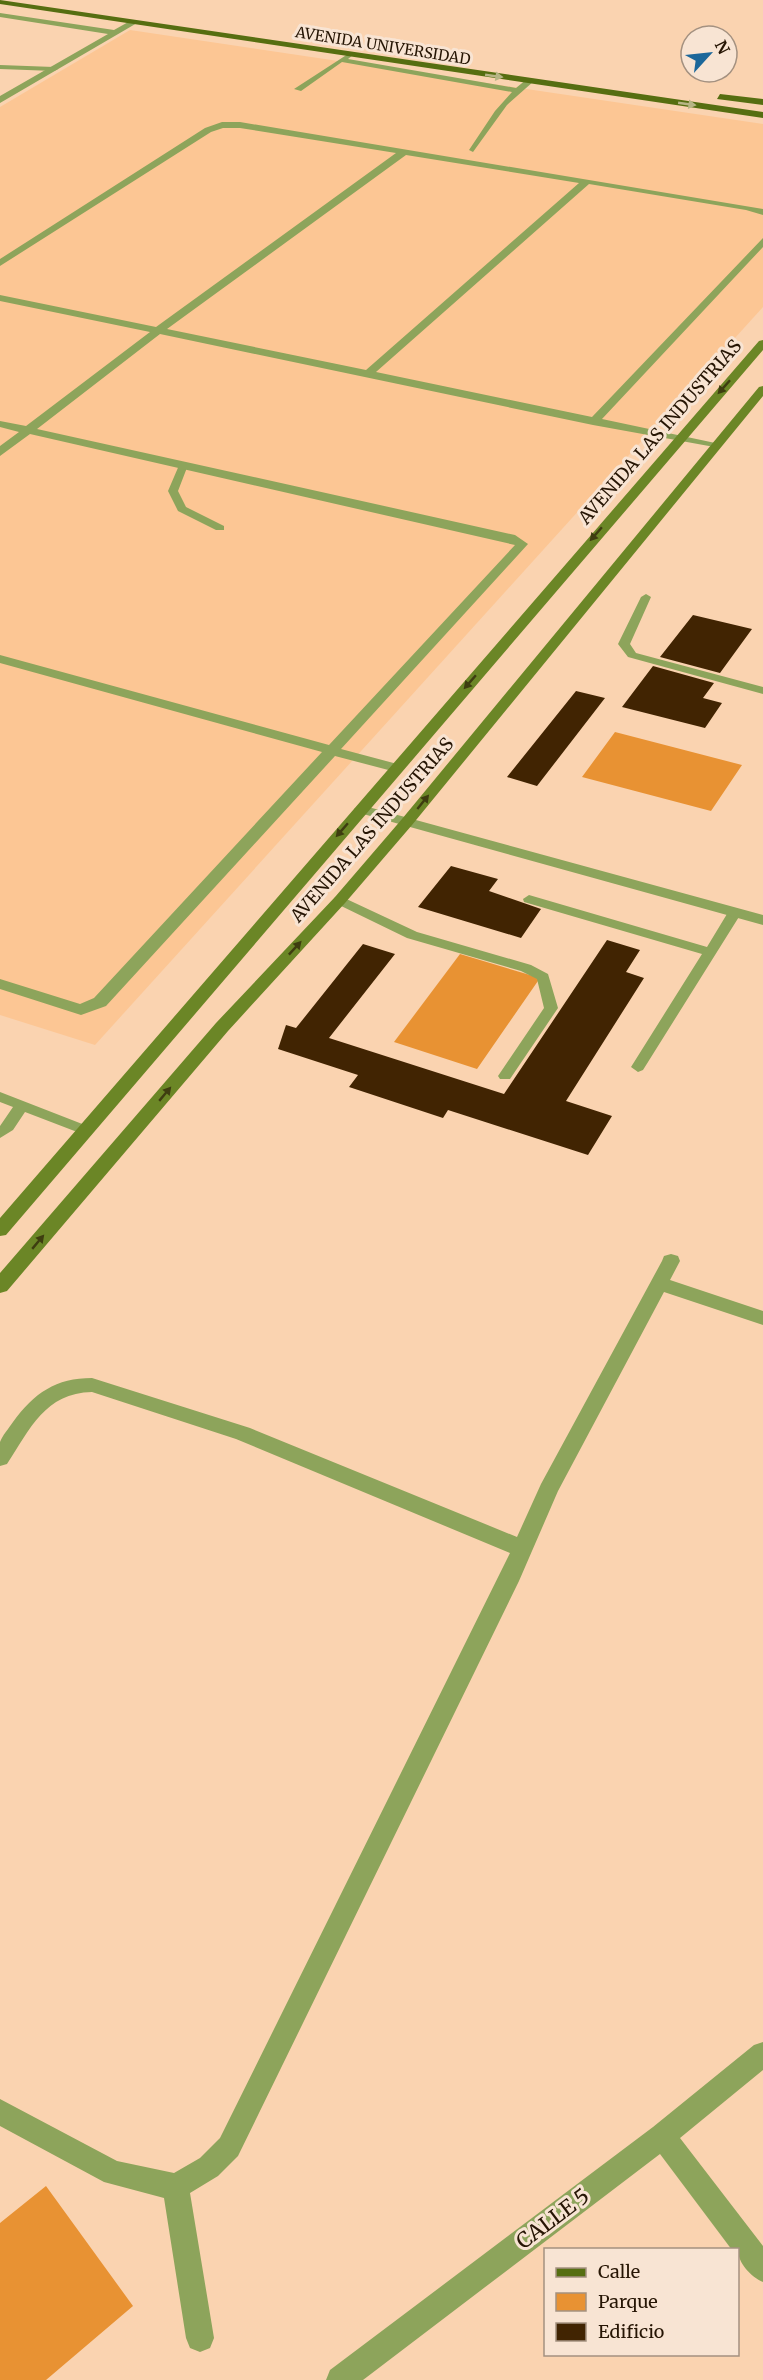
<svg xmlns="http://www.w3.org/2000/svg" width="763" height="2380" viewBox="0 0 763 2380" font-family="Merriweather,serif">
	<rect width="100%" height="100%" fill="#fad3b0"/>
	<path fill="#fcc694" d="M130,30L763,124V307L95,1045L0,1015V107Z"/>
	<path fill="#e89233" d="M615,732L742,765L711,811L582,777Z
		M460,954L540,978L477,1069L394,1042Z
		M46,2186L133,2306L46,2380H0V2223Z"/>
	<path fill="#412402" d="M693,615L752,629L720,673L660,657Z
		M653,666L714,683L703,698L722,703L705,728L622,707Z
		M576,691L605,698L537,786L507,777Z
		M451,866L498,879L489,891L541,909L521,938L418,907Z
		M607,940L640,950L626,972L644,978L566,1101L612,1116L588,1155L448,1110L443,1118L349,1087L358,1075L278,1049L286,1025L296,1028L363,944L395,954L329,1038L504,1094Z"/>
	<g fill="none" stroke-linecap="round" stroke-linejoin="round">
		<path fill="#8da45b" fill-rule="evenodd" d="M348,54L353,55L348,59L516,88L527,79L534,81L507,105L473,152L469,150L495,111L512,92L342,62L301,91L294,89Z
			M0,65L54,67L58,69L54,71L0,69Z
			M180,463L188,465L178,491L186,507L224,526V530H216L178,511L168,491Z
			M646,594L651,597L630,644L636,653L763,687V694L628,657L618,644L641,597Z
			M529,895L707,947L730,909L735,908L742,912L643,1070L638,1072L631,1067L702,954L524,902L523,899Z
			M340,896L417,932L531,965L548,974L558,1008L510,1079H500L498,1076L544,1008L537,979L521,971L407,938L335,903L334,900L335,897Z
			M0,1092L90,1127L92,1130L85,1135L25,1112L13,1130L0,1138V1126L13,1107L0,1102Z"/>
		<path fill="#8da45b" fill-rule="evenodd" d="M0,13L114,30L130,21L137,23L0,103V96L108,34L0,17Z
			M240,122L763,209V215L746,210L589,184L376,372L592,417L763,238V247L602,419L720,444V448L593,425L160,334L37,429L515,535L528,544L341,749L401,765L403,768L401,771L396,772L335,756L106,1006L81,1015L0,989V979L80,1004L94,998L322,752L0,663V655L329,745L515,545L30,434L0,456V446L19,432L0,427V421L26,426L150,332L0,301V295L156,327L396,153L240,128H223L211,132L0,266V259L205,128L222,122ZM406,155L579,183L366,370L167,329Z
			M361,805L763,915V925L356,812L354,809Z
			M671,1254L678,1256L680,1261L670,1280L763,1311V1325L664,1292L558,1491L519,1581L238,2156L218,2176L190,2193L214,2338L210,2348L200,2352L190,2348L186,2338L164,2198L104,2182L0,2126V2099L117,2161L174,2173L200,2158L220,2138L510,1553L236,1439L92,1392C45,1393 30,1429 7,1464L0,1466C0,1459 0,1449 0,1442C2,1436 9,1428 13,1422C34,1393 56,1378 92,1378L250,1428L517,1537L541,1484L662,1261L664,1256Z
			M763,2042V2070L680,2138L763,2246V2282C751,2277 738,2263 738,2250H732L660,2154L363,2380H326L330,2370L653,2127L754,2045Z"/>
		<path fill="#6b8626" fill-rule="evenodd" d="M763,340V350L6,1235L0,1236V1218L759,341Z
			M763,386V396L412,825L345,903L228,1031L7,1291L0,1293V1273L216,1023L335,897L402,819L759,387Z"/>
		<path fill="#566e11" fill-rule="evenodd" d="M0,0L763,112V118L0,4Z
			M720,94L763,99V105L717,99Z"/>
	</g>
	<defs><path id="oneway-solid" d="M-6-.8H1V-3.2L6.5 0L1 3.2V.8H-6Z" transform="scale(1.5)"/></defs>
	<g fill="#b7b585">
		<use href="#oneway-solid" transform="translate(494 76) rotate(8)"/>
		<use href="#oneway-solid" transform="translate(687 104) rotate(8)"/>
	</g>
	<g fill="#3e3d10">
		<use href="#oneway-solid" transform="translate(724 387) rotate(132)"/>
		<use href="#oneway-solid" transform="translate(596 534) rotate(131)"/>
		<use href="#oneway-solid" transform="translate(470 682) rotate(131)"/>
		<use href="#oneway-solid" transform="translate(423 802) rotate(-51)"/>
		<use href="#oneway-solid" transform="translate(342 830) rotate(131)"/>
		<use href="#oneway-solid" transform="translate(295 948) rotate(-47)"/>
		<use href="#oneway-solid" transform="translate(165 1094) rotate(-50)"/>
		<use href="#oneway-solid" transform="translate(38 1242) rotate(-50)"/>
	</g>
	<g text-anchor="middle" stroke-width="6" stroke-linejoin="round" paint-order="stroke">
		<g font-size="15" fill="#261504" stroke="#f8e4d3">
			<text transform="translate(383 46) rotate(9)" y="5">AVENIDA UNIVERSIDAD</text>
		</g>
		<g font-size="18" fill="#261504" stroke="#f8e4d3">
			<text transform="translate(660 432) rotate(-49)" y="6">AVENIDA LAS INDUSTRIAS</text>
			<text transform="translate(372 830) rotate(-49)" y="6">AVENIDA LAS INDUSTRIAS</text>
		</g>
		<g font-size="21" fill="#261504" stroke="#f8e4d3">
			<text transform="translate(553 2219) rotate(-37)" y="7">CALLE 5</text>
		</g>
	</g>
	<rect x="544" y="2248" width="195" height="108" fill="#f8e4d3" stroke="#a49180" stroke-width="1.5"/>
	<rect x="556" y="2268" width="30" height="9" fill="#566e11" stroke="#a49180" stroke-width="1.5"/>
	<text x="598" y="2278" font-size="18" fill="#261504">Calle</text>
	<rect x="556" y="2293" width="30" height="18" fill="#e89233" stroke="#a49180" stroke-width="1.5"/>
	<text x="598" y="2308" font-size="18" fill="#261504">Parque</text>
	<rect x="556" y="2323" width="30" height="18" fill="#412402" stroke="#a49180" stroke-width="1.5"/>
	<text x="598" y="2338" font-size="18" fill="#261504">Edificio</text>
	<g transform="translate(709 54) rotate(63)"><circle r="28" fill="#f8e4d3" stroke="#a49180" stroke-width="1.5"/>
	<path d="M0-4.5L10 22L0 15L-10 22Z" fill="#1c679a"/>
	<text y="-9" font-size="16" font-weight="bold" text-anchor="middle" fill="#261504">N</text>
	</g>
</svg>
